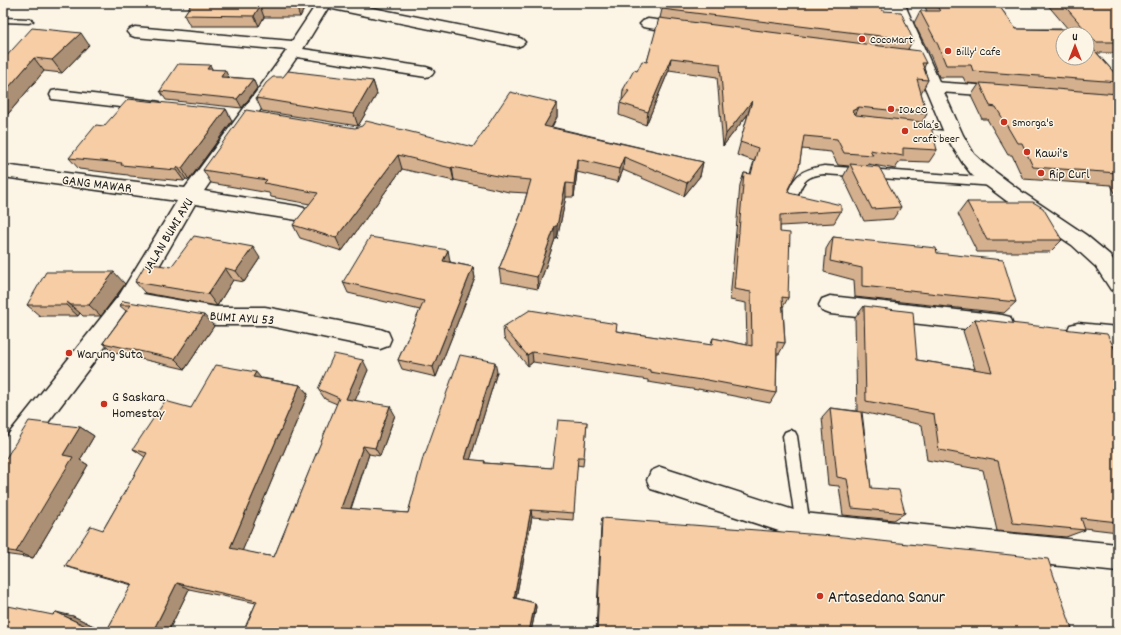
<svg xmlns="http://www.w3.org/2000/svg" width="1121" height="635" viewBox="0 0 1121 635" font-family="Dekko,sans-serif">
	<rect width="100%" height="100%" fill="#fcf5e5"/>
	<filter id="ink" filterUnits="userSpaceOnUse"><feTurbulence type="fractalNoise" baseFrequency=".025" numOctaves="2"/><feDisplacementMap in="SourceGraphic" scale="8" xChannelSelector="R" yChannelSelector="G"/><feConvolveMatrix kernelMatrix="1 2 1 2 8 2 1 2 1" color-interpolation-filters="sRGB"/></filter>
	<g filter="url(#ink)">
		<g fill="none" stroke-linecap="round" stroke-linejoin="round">
			<g stroke="#1c1c1c" stroke-width="3">
				<path id="service" d="M3,18L29,19L33,21L29,23L3,22Z
					M917,128L954,132L959,135L954,138L914,133L912,131Z
					M824,166L995,178L999,179L1000,182L999,185L995,186L824,174C800,176 803,187 793,205H785L784,202C794,178 796,170 824,166Z
					M790,430L795,432L797,436L810,526L808,531L803,533L798,531L796,526L783,436L785,432Z"/>
			</g>
			<g stroke="#1c1c1c" stroke-width="3">
				<path id="minor" d="M317,3H348L517,37L522,39L525,42L522,45L517,47L328,8L303,49L426,67L432,69L434,72L432,75L426,77L297,57L204,191L297,206L304,208L307,213L304,218L297,220L195,204L143,294L216,307H265L380,329L388,332L391,339L388,346L380,349L265,325H216L133,310L12,470L3,473V441L120,294L177,201L3,177V165L185,188L287,50L135,37L130,35L127,32L130,29L135,27L292,41Z
					M811,3C839,3 878,0 905,6L907,9L905,12L900,13L818,7L813,6Z
					M648,19L687,24L692,26L695,29L692,32L687,34L643,27L640,24L643,21Z
					M933,82L1006,87L1012,88L1014,92L1012,96L1006,97L927,91L925,87L927,83Z
					M58,90L154,101L160,102L162,106L160,110L154,111L52,99L50,95L52,91Z
					M830,296L1002,315L1010,317L1013,324L1010,331L1002,333L830,314L822,311L819,305L822,299Z
					M1078,323L1118,327V347L1078,341L1070,339L1067,332L1070,325Z
					M660,467L803,513L1118,544V572L803,539L651,489L647,480L651,471Z"/>
			</g>
			<g stroke="#1c1c1c" stroke-width="3">
				<path id="tertiary" d="M890,3H904L963,135L974,154L986,165L1022,192L1086,235L1110,255L1118,267V292L1111,290L1096,267L1072,245L1008,202L972,175L962,162L945,135Z"/>
			</g>
			<use href="#service" fill="#fcf5e5" fill-rule="evenodd"/>
			<use href="#minor" fill="#fcf5e5" fill-rule="evenodd"/>
			<use href="#tertiary" fill="#fcf5e5" fill-rule="evenodd"/>
		</g>
		<path fill="#d4b08e" stroke="#1c1c1c" fill-rule="evenodd" d="M192,3H307L300,17H264L259,26H190L184,15Z
			M586,3H604L602,6Z
			M923,3H997L1016,29H1068L1046,3H1118V53H1097L1118,77V87L1112,94H1118V199L1111,185L1023,179L1012,155H1008L987,119H982L971,96L979,84L966,83L963,77H939L931,57L914,23L920,11H927ZM1063,34H1087V58Z
			M662,9L883,11L913,40L908,49L926,63L924,68L928,80L921,93L927,114L922,122L937,150L929,162L900,161L895,169L868,164L867,166L901,207L893,219L864,221L843,177L849,166L838,165L831,152L802,149L799,167L788,190L789,193L841,211L834,223L780,226V232L788,298L783,307L785,343L779,354H777L776,393L770,403L698,389V390L648,382V380L533,362L528,366L504,338L503,327L616,331L710,345L713,338L747,345L746,303L730,300L740,185L744,173L750,174L754,161L737,155L748,114L723,146L717,77L669,70L646,125L619,115L620,103L622,100L623,90L637,71L647,62L660,18Z
			M89,45L62,73L44,71L3,120V60Z
			M212,70H225L228,77L253,79L257,88L242,108L166,100L160,91Z
			M373,81L377,94L358,126L262,111L256,98Z
			M557,103V117L552,127L703,162L700,176L684,196L623,170L618,182L577,172L574,197H566L557,239H555L538,289L501,282L499,269L521,214L527,193L509,192L454,180V181L402,169L342,251L300,238L293,225L310,204L271,197L269,193L211,183L203,170L473,147Z
			M226,109L232,121L189,180L186,179L184,181L130,176L128,175L79,169L69,158L104,126Z
			M967,202L1062,240L1050,252H977L958,214Z
			M833,237L937,253L1016,302L1004,313L855,297L854,280L824,272L826,249Z
			M260,258L244,282L233,280L217,306L145,293L135,282L171,267Z
			M450,261V262L473,267L475,278L436,377L402,369L398,360L420,310L348,293L343,282Z
			M125,284L101,316H83L80,313L78,316H40L27,305Z
			M123,301L214,326L185,369L115,353L103,343L126,311L119,305Z
			M864,306L917,360L975,369L963,331L975,319L1118,355V532L1084,528L1085,530L1066,537L997,531L983,470L927,460L922,425L862,412L871,488L905,513L894,520L843,515L839,486L828,485L822,417L830,408L857,411L855,318Z
			M368,370L355,400L395,415L380,456L369,454L351,509L408,513L425,454L497,372L470,460L485,461V463L552,468L587,422L583,466L577,465L573,520L532,517L516,598L535,603L536,607L531,632H251L244,630L256,603L189,589L168,632H3L53,615L73,616L106,632L132,585L81,571L65,566L103,530L145,457L133,449L191,408L262,378L300,385L308,394L242,551L274,557L337,404L325,399L318,389Z
			M80,427L94,436L80,460L88,465L33,558L3,554V463Z
			M602,518L1073,632H596L601,525Z"/>
		<path fill="#ac9074" stroke="#1c1c1c" d="M298,3H307L300,17L296,6Z
			M260,6L264,17L259,26L254,16Z
			M81,33L89,45L62,73L52,60Z
			M34,58L44,71L3,120V94Z
			M671,58L669,70L646,125L648,112Z
			M210,65L215,74L207,69Z
			M225,70L230,80L221,77Z
			M253,79L257,88L242,108L237,99Z
			M373,81L377,94L358,126L354,114Z
			M752,101L748,114L723,146L726,134Z
			M557,103V117L545,139L544,126Z
			M859,107L853,120L852,111Z
			M226,109L232,121L189,180L182,168Z
			M398,155L402,169L342,251L336,238Z
			M624,157L623,170L618,182L619,169Z
			M577,159V172L574,197V184Z
			M703,162L700,176L684,196L687,183Z
			M178,167L186,179L184,181L176,170Z
			M452,167L454,180V181L451,168Z
			M566,183V197L557,239V226Z
			M555,226V239L538,289L537,277Z
			M253,247L260,258L244,282L236,271Z
			M448,250L450,261L446,272L443,261Z
			M473,267L475,278L436,377L433,367Z
			M225,268L233,280L217,306L208,294Z
			M114,272L125,284L101,316L89,305Z
			M67,302L80,313L78,316L66,305Z
			M204,315L214,326L185,369L175,359Z
			M532,352L533,362L528,366L527,355Z
			M363,360L368,370L352,408L346,399Z
			M495,362L497,372L468,467L465,459Z
			M256,372L264,382L253,377Z
			M300,385L308,394L241,554L230,548Z
			M390,406L395,415L380,456L375,448Z
			M80,427L94,436L80,460L88,465L33,558L16,552L63,455Z
			M363,446L369,454L348,516L341,508Z
			M531,510L532,517L515,602L514,598Z
			M177,583L189,589L168,632L154,629Z
			M535,603L536,607L531,632H529Z
			M56,612L73,616L106,632H98Z"/>
		<path fill="#f6cda5" stroke="#1c1c1c" d="M192,3H298L296,6H260L254,16L184,15Z
			M663,3H879L883,11L901,12L913,40L662,9Z
			M935,3H997L1016,29L1076,30L1080,34H1063V58H1087V42L1118,77V82L973,71L971,65H946L938,45L920,11H940Z
			M1062,3H1118V42H1096Z
			M659,18L920,51L926,63H922L928,80L917,79L927,114L859,107L852,111L856,115L930,123L937,150L903,148V156L870,150L873,155L844,153L837,139L804,136L799,167L788,189L789,193L841,205V211L780,215V232L790,233L788,298L782,297L785,343L777,342L776,393L702,379L701,380L650,372V370L532,352L527,355L503,327L530,310L617,324L616,331L712,345L713,338L752,346L751,292L734,289L744,173L751,174L758,148L740,142L752,101L726,134L720,64L671,58L648,112L620,103L629,91L623,90L634,70L637,71L642,61L647,62Z
			M32,28L81,33L52,60L34,58L3,94V60Z
			M178,64L210,65L207,69L225,70L221,77L253,79L237,99L160,91Z
			M288,71L373,81L354,114L256,98L266,83L273,77H283Z
			M980,83L1118,94V173L1033,167L1022,143H1017L996,107L990,106Z
			M510,92L557,103L544,126L703,162L687,183L624,157L619,169L577,159L574,184L566,183L557,226H555L537,277L499,269L521,214L531,180L507,178L452,167L451,168L398,155L336,238L293,225L318,193L264,183L267,180L203,170L246,110L355,128L362,126L366,121L473,147Z
			M128,99L226,109L182,168L178,167L176,170L121,165L122,163L69,158L96,125L104,126Z
			M850,164L879,167L901,207L872,209Z
			M967,202H1033L1043,208L1062,240H987Z
			M194,236L253,247L236,271L225,268L208,294L135,282L146,263L171,267Z
			M370,237L448,250L443,261L473,267L433,367L398,360L424,301L343,282Z
			M833,237L936,248L937,253L1003,260L1016,302L862,286V268L830,261Z
			M46,272H114L89,305H71L67,302L66,305H27Z
			M123,301L204,315L175,359L103,343L131,305H119Z
			M864,306L913,312L917,360L992,372L975,319L1107,334L1118,355V522L1081,518L1085,530L1013,523L998,461L939,450L934,414L866,401Z
			M334,354L363,360L346,399L390,406L375,448L363,446L341,508L408,513L424,454H425L460,355L495,362L465,459L485,461L484,463L552,468L558,420L587,422L584,457H578L574,513L531,510L514,598L535,603L529,632H255L244,630L257,601L177,583L154,629L167,632H106L132,584L65,566L91,526L103,530L147,453L133,449L165,401L191,408L216,365L256,372L253,377L300,385L230,548L274,557L339,398L318,389Z
			M830,408L861,412L871,488L899,490L905,513L852,508L847,479L837,477Z
			M29,421L80,427L63,455L73,457L16,552L3,550V463Z
			M602,518L834,536L1048,559L1073,632H597Z
			M3,605L53,615L56,612L98,632H3Z"/>
	</g>
	<g fill="#c8321e" stroke="#fcf5e5" stroke-width="1.5">
		<circle cx="862" cy="39" r="4"/>
		<circle cx="948" cy="51" r="4"/>
		<circle cx="891" cy="109" r="4"/>
		<circle cx="1004" cy="122" r="4"/>
		<circle cx="905" cy="131" r="4"/>
		<circle cx="1027" cy="152" r="4"/>
		<circle cx="1041" cy="173" r="4"/>
		<circle cx="69" cy="353" r="4"/>
		<circle cx="104" cy="404" r="4"/>
		<circle cx="820" cy="596" r="4"/>
	</g>
	<g text-anchor="middle" stroke-width="3" stroke-linejoin="round" paint-order="stroke">
		<g font-size="12" fill="#1c1c1c" stroke="#fcf5e5" text-anchor="start">
			<text x="870" y="43">CocoMart</text>
			<text x="956" y="55">Billy' Cafe</text>
			<text x="899" y="113">IO&amp;CO</text>
			<text x="1012" y="126">Smorga's</text>
			<text x="913" y="128">Lola’s<tspan x="913" dy="14">craft beer</tspan></text>
		</g>
		<g font-size="14" fill="#1c1c1c" stroke="#fcf5e5" text-anchor="start">
			<text x="1035" y="157">Kawi's</text>
			<text x="1049" y="178">Rip Curl</text>
			<text x="77" y="358">Warung Suta</text>
			<text x="112" y="401">G Saskara<tspan x="112" dy="16">Homestay</tspan></text>
		</g>
		<g font-size="14" fill="#1c1c1c" stroke="#fcf5e5">
			<text transform="translate(97 183) rotate(7)" y="5">GANG MAWAR</text>
			<text transform="translate(167 235) rotate(-59)" y="5">JALAN BUMI AYU</text>
			<text transform="translate(242 317) rotate(4)" y="5">BUMI AYU 53</text>
		</g>
		<g font-size="17" fill="#1c1c1c" stroke="#fcf5e5" text-anchor="start">
			<text x="828" y="602">Artasedana Sanur</text>
		</g>
	</g>
	<rect width="1121" height="635" fill="none" stroke="#fcf5e5" stroke-width="16"/>
	<rect x="8" y="8" width="1105" height="619" fill="none" stroke="#1c1c1c" stroke-width="1.5" filter="url(#ink)"/>
	<g transform="translate(1075 46)"><circle r="19" fill="#fcf5e5" stroke="#a29e95"/>
	<path d="M0-3L7 15L0 10L-7 15Z" fill="#c8321e"/>
	<text y="-6" font-size="11" font-weight="bold" text-anchor="middle" fill="#1c1c1c">U</text>
	</g>
</svg>
